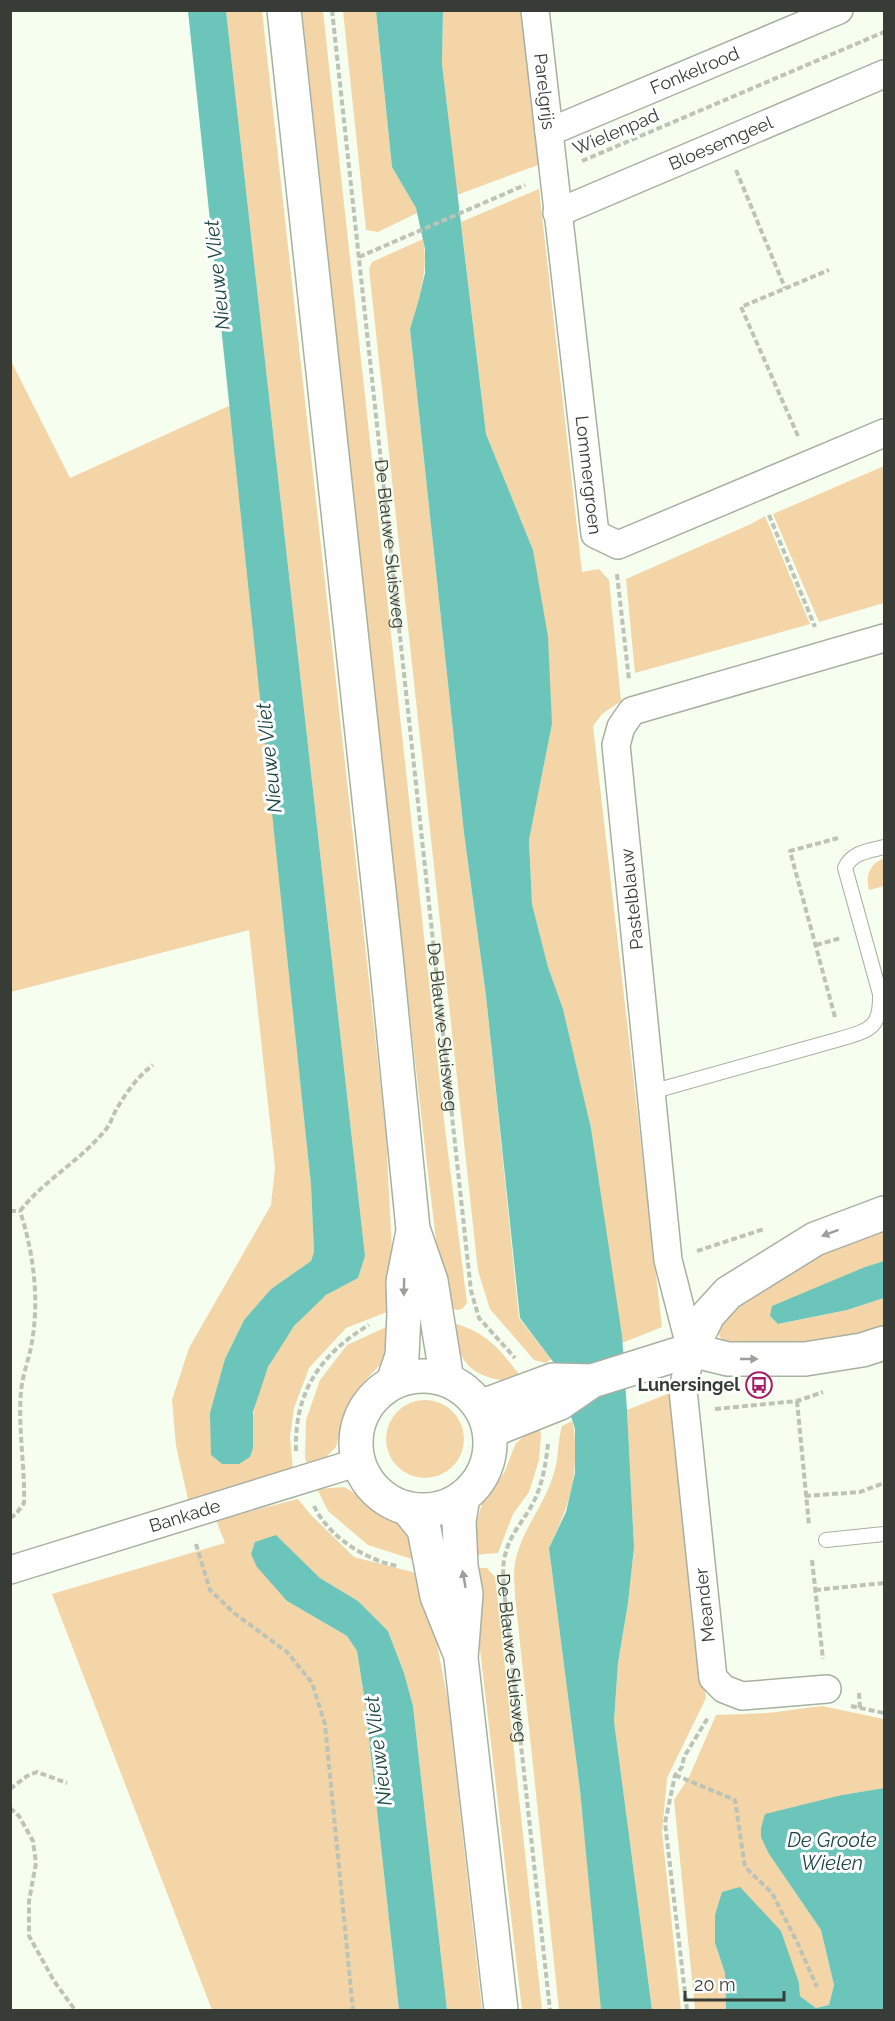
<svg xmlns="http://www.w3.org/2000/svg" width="895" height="2021" viewBox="0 0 895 2021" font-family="Raleway,sans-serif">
	<rect width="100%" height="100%" fill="#f6feef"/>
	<path fill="#f4d5a7" d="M226,11H262L386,1135L395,1309L346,1328L309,1368L294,1408L290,1437L293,1470L189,1504L176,1446L172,1400L189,1348L271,1205L275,1168L249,930L11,992L10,359L70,478L231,405L311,1185L314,1252L311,1261L271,1289L244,1320L225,1359L211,1455L222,1464L250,1457C255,1442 251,1427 254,1411C262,1367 290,1323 325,1296C335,1289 347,1284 358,1278L365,1256Z
		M302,11H323L445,1129L467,1303L462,1309L457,1310L444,1306C391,875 349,443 302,11Z
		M343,11H376L392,167L416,208L417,213L378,232L366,230Z
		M443,11H522L538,165L457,195L442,64Z
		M539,189L582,572L599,569L609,580L621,701L602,714L593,726L662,1327L622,1343L591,1128L563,1009L548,967L532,904L529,840L552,724L533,550L486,434L461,222Z
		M423,239C429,270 419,300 410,329L464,833L486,996L519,1318L551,1359L546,1363L534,1360L490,1309L478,1271L369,269L372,262Z
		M884,466V603L819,622L773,514Z
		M765,516L810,624L635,673L626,579L751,524Z
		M884,858V886L869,890C865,875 870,864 884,858Z
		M884,1227V1261L865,1267L770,1316L779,1324L847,1310L884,1298V1334L824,1348L723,1343L718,1332L727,1306L813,1253Z
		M447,1321C488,1332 499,1348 524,1381C516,1384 509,1382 501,1380C462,1374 460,1353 447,1321Z
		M395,1323L386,1358L356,1391L342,1420L336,1447L311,1472L305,1458L306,1420L320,1380L347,1345Z
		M670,1393L706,1698L667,1778L662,1832L681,2010H652L614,1721L618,1663L628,1603L634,1547L627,1410Z
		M386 1439a39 39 0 1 1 78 0a39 39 0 1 1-78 0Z
		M572,1421C575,1431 575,1440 575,1449C576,1489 565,1513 549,1548L580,1790L603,2010H559L515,1596C515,1586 513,1574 515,1563C521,1530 545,1505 554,1473C559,1458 557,1442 562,1426Z
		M539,1424L541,1436L539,1460L529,1492L513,1514L498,1553L475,1555V1527L482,1504L504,1473L516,1443Z
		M344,1487L369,1501L406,1529L418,1561L368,1545L328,1511L317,1489Z
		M298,1499L311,1515L354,1557L424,1575L448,1702L482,2010H447L413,1706L404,1673L388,1631L358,1601L320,1578L276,1535L287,1601L347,1636L357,1651L365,1702L399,2010H212L52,1594L225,1543L216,1520Z
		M474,1568H487L495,1577L542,2010H522L475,1606Z
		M822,1706L884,1719V1788L842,1795L769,1854L821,1930L834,1985L829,2005L816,2008L800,1996L799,1983L715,1943L725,1973L726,2010H695L674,1800L689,1777L716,1715L768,1713Z"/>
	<path fill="#6bc5bb" d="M188,11H226L365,1256L358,1278L326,1295L294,1326L268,1367L253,1412V1448L250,1457L239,1464H222L211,1455L210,1413L225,1359L244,1320L271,1289L311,1261L314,1252L311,1185Z
		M376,11H443L442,64L486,434L533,550L548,637L552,724L529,840L532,904L548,967L563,1009L591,1128L622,1336L627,1410L634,1547L628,1603L618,1663L614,1721L652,2010H601L580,1790L549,1548L566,1512L575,1473V1429L554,1363L520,1318L486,996L464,833L410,329L419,299L425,273V249L416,208L392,167Z
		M884,1261V1298L847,1310L778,1324L770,1316L772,1306L865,1267Z
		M276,1535L320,1578L358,1601L388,1631L404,1673L413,1706L447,2010H399L365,1702L357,1651L347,1636L287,1601L257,1567L251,1554L255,1542Z
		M884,1788V2010H726L725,1973L715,1943V1915L722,1892L740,1887L781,1931L799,1983L800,1996L816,2008L829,2005L834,1985L821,1930L769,1854L761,1837V1828L765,1814L842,1795Z"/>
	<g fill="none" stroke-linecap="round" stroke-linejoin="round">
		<g stroke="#a8b0a2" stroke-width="16">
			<path id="service" d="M651,1092L840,1039C870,1030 881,1028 880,994L845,868C852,852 869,851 884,847
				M826,1540L884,1534"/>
		</g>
		<g stroke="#a8b0a2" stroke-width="30">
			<g id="minor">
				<path id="s3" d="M535,10L595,534L618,545L884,433"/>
				<path id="s4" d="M549,132L839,10"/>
				<path id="s5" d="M557,213L884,74"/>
				<path id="s6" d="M10,1570L359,1462"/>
				<path d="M827,1689L742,1696L724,1689L713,1678L683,1390L691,1350L668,1260L616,745L621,727L632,711L884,638"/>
			</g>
		</g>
		<g stroke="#a8b0a2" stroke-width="36">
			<path id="tertiary" d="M691,1350L708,1315L728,1293L815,1239L884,1213
				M480,1407L553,1380L592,1381
				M490,1431L560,1403L592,1381L691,1350L728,1359H805L862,1350L884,1343"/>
		</g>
		<g stroke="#a8b0a2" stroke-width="36">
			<path id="secondary" d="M284,10L386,956L413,1229L431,1281L447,1380
				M356 1443a67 67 0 1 1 134 0a67 67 0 1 1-134 0Z
				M393,1382L402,1356L404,1314L403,1282L413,1231
				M463,1497L459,1521L461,1566L466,1594L461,1658L501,2010
				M407,1508L424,1529L437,1596L459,1651"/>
		</g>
		<g stroke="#bcc3b7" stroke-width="4" stroke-dasharray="6 3" stroke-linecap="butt">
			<path id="s1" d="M332,10L471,1291L479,1318L515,1358"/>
			<path d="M582,161L884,32"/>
			<path d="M736,170L785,288"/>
			<path d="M359,257L525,185"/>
			<path d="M798,436L741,307L829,270"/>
			<path d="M769,515L815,627"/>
			<path d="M617,574L629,680"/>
			<path d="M816,945L841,938"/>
			<path d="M835,1017L790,851L838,838"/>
			<path d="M10,1211H20"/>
			<path d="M20,1211C45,1179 82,1160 107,1128C111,1123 112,1117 115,1112C125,1094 137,1077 153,1065"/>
			<path d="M697,1251L764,1229"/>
			<path d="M797,1401L809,1525"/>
			<path d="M715,1409L797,1401L823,1392"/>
			<path id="s2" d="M548,1444C546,1462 543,1482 535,1499C527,1517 511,1532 506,1552C501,1566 504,1583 505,1599L550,2010"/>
			<path d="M296,1451C294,1393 320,1354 369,1325"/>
			<path d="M805,1496L860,1492L884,1483"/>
			<path d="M314,1506C329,1537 364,1559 397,1566"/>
			<path d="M10,1518L16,1514L24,1503C25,1466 18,1429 21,1392C22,1377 28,1362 31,1347C40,1302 34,1254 20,1211"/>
			<path d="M196,1544L210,1590L234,1613L287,1652L312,1683L325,1724L353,2010"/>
			<path d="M812,1560L823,1659"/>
			<path d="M815,1590L884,1583"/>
			<path d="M859,1693L860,1708"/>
			<path d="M851,1706L884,1713"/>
			<path d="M675,1775L735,1800L745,1867L772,1893L797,1942L817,1987"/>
			<path d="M10,1789L27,1776L37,1772L67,1783"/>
			<path d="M10,1808L19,1816L33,1841L36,1863L29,1901V1936L54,1981L75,2010"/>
			<path d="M687,2010L665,1823L675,1775L682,1767L684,1757L709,1716"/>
		</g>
		<use href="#service" stroke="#fff" stroke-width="14"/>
		<use href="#minor" stroke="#fff" stroke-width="27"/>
		<use href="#tertiary" stroke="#fff" stroke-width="33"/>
		<use href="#secondary" stroke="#fff" stroke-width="33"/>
	</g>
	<defs><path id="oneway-solid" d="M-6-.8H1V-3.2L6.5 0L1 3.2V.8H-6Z" transform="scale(1.5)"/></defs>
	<g fill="#9c9e9a">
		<use href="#oneway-solid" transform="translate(830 1233) rotate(159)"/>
		<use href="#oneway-solid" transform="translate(404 1287) rotate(91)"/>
		<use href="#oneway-solid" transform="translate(749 1359)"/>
		<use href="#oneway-solid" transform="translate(464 1579) rotate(-100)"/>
	</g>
	<defs>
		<g id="bus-ring" transform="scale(1.35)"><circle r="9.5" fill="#fff" stroke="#a51d66" stroke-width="1.5"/><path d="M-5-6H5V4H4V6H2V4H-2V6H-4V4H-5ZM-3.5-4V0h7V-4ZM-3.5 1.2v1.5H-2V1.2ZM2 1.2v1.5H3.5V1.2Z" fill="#a51d66"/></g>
	</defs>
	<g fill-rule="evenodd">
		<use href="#bus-ring" x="759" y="1385"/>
	</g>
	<g text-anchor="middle" stroke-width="6" stroke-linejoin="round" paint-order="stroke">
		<g font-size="18" fill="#383c36" stroke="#fff">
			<text dy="6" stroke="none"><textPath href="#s4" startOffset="158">Fonkelrood</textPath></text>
			<text dy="6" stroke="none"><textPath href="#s3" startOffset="82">Parelgrijs</textPath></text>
			<text transform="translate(616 132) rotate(-23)" y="6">Wielenpad</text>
			<text dy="6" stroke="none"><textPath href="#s5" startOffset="178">Bloesemgeel</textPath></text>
			<text dy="6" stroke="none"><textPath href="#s3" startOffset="468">Lommergroen</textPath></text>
			<text dy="6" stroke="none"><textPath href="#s1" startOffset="537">De Blauwe Sluisweg</textPath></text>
			<text transform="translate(632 899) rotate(-96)" y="6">Pastelblauw</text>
			<text dy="6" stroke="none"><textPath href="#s1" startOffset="1023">De Blauwe Sluisweg</textPath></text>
			<text dy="6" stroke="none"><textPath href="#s6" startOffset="183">Bankade</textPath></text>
			<text transform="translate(705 1605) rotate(-96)" y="6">Meander</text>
			<text dy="6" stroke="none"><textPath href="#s2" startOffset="224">De Blauwe Sluisweg</textPath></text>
		</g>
		<g font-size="18" font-weight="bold" fill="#383c36" stroke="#fff" text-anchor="end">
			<text x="740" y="1391">Lunersingel</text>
		</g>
		<g font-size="20" font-style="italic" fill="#1d4743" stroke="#fff">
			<text transform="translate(217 275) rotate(-96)" y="7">Nieuwe Vliet</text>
			<text transform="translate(269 758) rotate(-96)" y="7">Nieuwe Vliet</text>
			<text transform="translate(378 1751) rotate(-97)" y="7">Nieuwe Vliet</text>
			<text x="832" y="1847">De Groote<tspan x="832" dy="23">Wielen</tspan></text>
		</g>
	</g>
	<rect width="895" height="2021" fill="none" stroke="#383c36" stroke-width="24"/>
	<path d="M685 1991v9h99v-9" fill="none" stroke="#383c36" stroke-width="3"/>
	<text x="694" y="1991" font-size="18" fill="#383c36" stroke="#ffffff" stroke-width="4.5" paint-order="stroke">20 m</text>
</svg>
